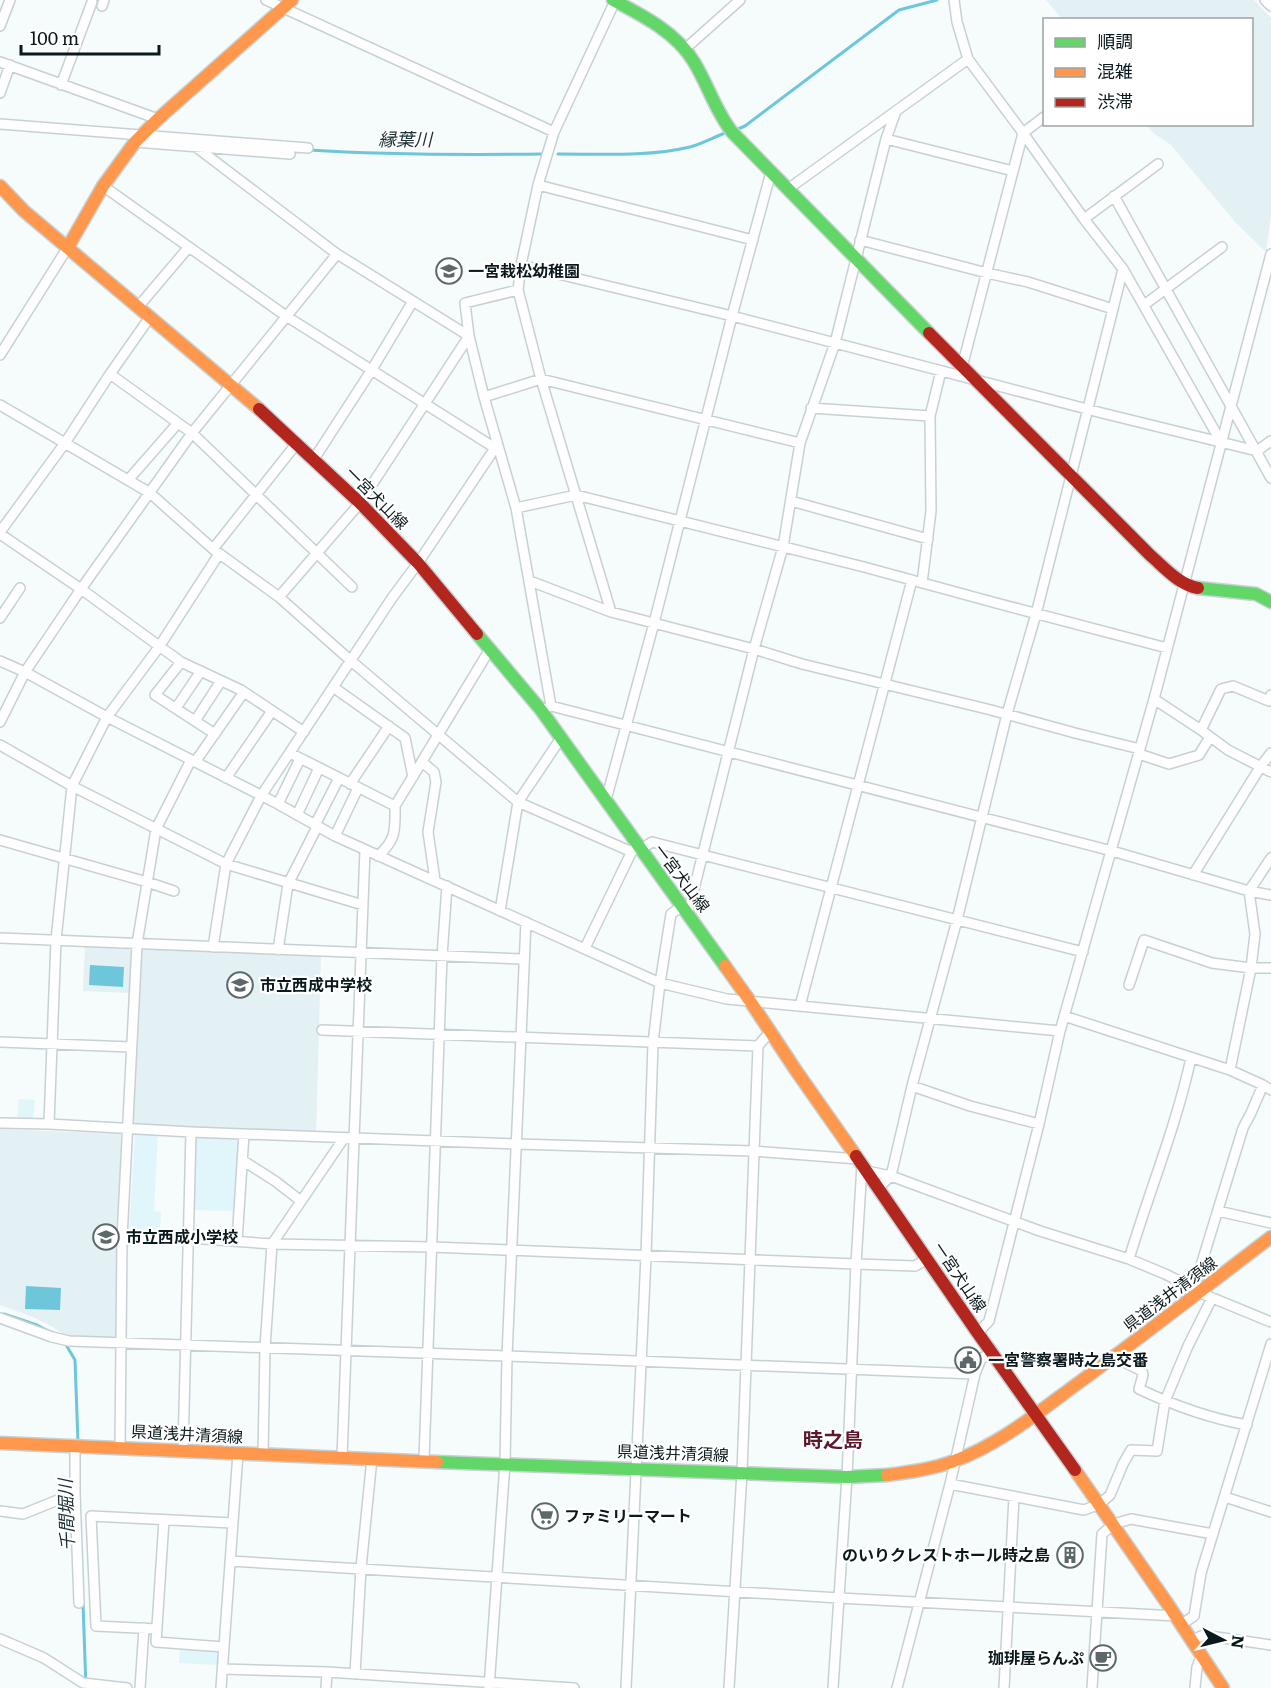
<svg xmlns="http://www.w3.org/2000/svg" width="1271" height="1688" viewBox="0 0 1271 1688" font-family="Literata,'Noto Sans JP',serif">
	<rect width="100%" height="100%" fill="#f6fbfc"/>
	<path fill="#e3f0f4" d="M1046,0H1254L1271,18V215L1266,252L1237,224L1170,144L1153,133L1146,125L1252,124V20L1062,19Z
		M85,945L132,947L130,993L83,991Z
		M140,946L321,955L316,1133L136,1126L132,1117Z
		M0,1129L121,1134L119,1340L70,1339L53,1327L33,1317L0,1305Z"/>
	<path fill="#e1f6fb" d="M19,1099L35,1100L33,1121L17,1120Z
		M135,1132L158,1133L154,1211L161,1212L160,1235L129,1233Z
		M196,1137L238,1138L235,1211L194,1210Z
		M180,1649L219,1651L218,1665L179,1663Z"/>
	<path fill="#6dc6da" d="M90,965L124,967L123,987L89,985Z
		M26,1286L61,1288L60,1310L25,1309Z"/>
	<g fill="none" stroke-linecap="round" stroke-linejoin="round">
		<path stroke="#6dc6da" stroke-width="3" d="M738,129L745,126L899,10L937,0
			M309,150C387,155 465,155 544,154
			M558,154C601,154 648,157 690,147C702,144 714,137 725,133
			M4,1314L37,1325L50,1332
			M65,1343L75,1360L78,1443
			M83,1603L86,1688"/>
		<g stroke="#c7d1d4" stroke-width="12">
			<path id="street" d="M266,0L554,132
				M954,0L957,22L968,59L1023,133L1084,219L1123,269L1221,442
				M1265,0L1271,6
				M102,6L104,0
				M0,26L10,0
				M685,49L740,0
				M0,62L158,119
				M61,85L92,2
				M0,93L10,65
				M0,124L308,148
				M886,139L1013,171
				M197,140L196,147L337,254L469,336L360,503L279,597
				M135,142L290,154
				M538,185L753,240
				M103,186L286,316L495,448L418,563L392,598L261,796L226,864L213,947
				M788,189L968,59
				M1114,196L1271,478
				M1084,219L1158,164
				M860,240L987,273L1028,282L1113,309
				M521,265L732,316L1102,413L1257,451L1271,441
				M518,290L465,303L469,336L484,397L516,508L551,706
				M1144,305L1222,247
				M138,307L188,248
				M0,355L68,247
				M962,367L1023,133L1044,117
				M110,374L192,433L352,587
				M484,397L541,379L800,443
				M0,405L150,493L213,549L279,597L350,660L518,802L632,852
				M811,408L930,416
				M314,459L371,371L413,301
				M129,479L178,423
				M791,501L928,539
				M516,508L576,495L864,567L996,603L1167,648
				M0,532L65,443L110,374L150,317
				M0,534L81,589L181,662L241,690L304,732
				M213,549L297,443
				M530,581L611,612L754,649L802,664L991,710L1075,733L1140,749
				M922,583L931,511L930,416L941,371
				M611,612L541,379L518,290L521,265L538,185L554,132L615,1
				M0,618L20,588
				M0,661L25,672L107,717L278,804L335,836L660,983L727,999L1060,1031
				M181,662L155,695L215,734
				M333,687L405,738L413,777
				M1154,699L1201,730L1228,750L1271,772
				M176,708L201,671
				M541,710L551,706L625,725L1112,851L1249,891L1271,895
				M195,721L221,681
				M0,722L25,672L81,589L192,433L337,254
				M1201,730L1221,689L1233,686L1269,701L1271,695
				M0,745L72,786L226,864L363,905
				M290,753L395,806
				M1139,754L1169,764L1199,755L1210,737
				M195,762L244,692
				M422,762L434,772L436,782L428,832L435,880
				M226,778L272,711
				M350,784L389,726
				M606,800L654,623L732,316L771,172
				M278,804L300,759
				M297,815L319,768
				M315,825L339,778
				M335,836L358,788
				M0,840L147,882L174,891
				M640,850L652,842L1083,952
				M378,856C397,839 395,829 395,806L490,649
				M1193,875L1261,766L1271,753
				M500,911L518,802L561,738
				M688,913L754,649L783,547L800,443L835,343L886,139L896,111
				M0,938L523,959
				M585,948L633,849
				M278,950L288,884L317,827
				M1129,985L1144,940L1212,963L1251,968H1271
				M800,1006L912,580
				M1064,1016L1230,1070L1263,1085L1271,1090
				M322,1030L758,1046L769,1033
				M0,1042L131,1047
				M1230,1070L1251,968L1255,934L1249,891L1271,858
				M1263,1085L1251,1113L1243,1128L1194,1288L1198,1292L1271,1322
				M912,1086L970,1106L1039,1124
				M0,1123L49,1124L191,1132L517,1144L753,1151L858,1159
				M49,1124L56,940L72,786L107,717L159,647L219,554
				M242,1160L275,1181L301,1201
				M867,1171L891,1176L1040,1231L1129,1259L1165,1274L1194,1288
				M879,1187L891,1176L912,1086L957,920L1007,714L1036,614L1071,476L1123,269
				M1218,1211L1271,1223
				M122,1238H189L272,1244L432,1247L856,1264L915,1266L927,1259
				M237,1241L244,1134
				M1129,1259C1149,1192 1176,1127 1191,1058
				M0,1318L52,1337L69,1341L507,1356L975,1374
				M978,1333L989,1321L1039,1124L1060,1031L1154,699L1271,254
				M1119,1353L1126,1363L1142,1371L1143,1375L1139,1389C1175,1406 1208,1418 1247,1425
				M75,1446V1493L79,1603
				M120,1447L122,1238L137,944L156,829L191,760
				M183,1450L191,1132
				M263,1455L265,1348L272,1244L344,1138
				M342,1457L365,850
				M424,1460L442,956L447,886
				M950,1484L1084,1510L1100,1504L1110,1495L1123,1464L1131,1450L1157,1451L1165,1401L1188,1346L1212,1298
				M1225,1497L1271,1512
				M0,1511L23,1514L75,1493
				M164,1520L156,1642L224,1647
				M230,1561L839,1598L1177,1616
				M1182,1624L1194,1616L1201,1573L1271,1344
				M157,1629L96,1626L91,1516L232,1523
				M0,1639L44,1658L83,1683L127,1688
				M1193,1640L1203,1635L1271,1645
				M223,1669L327,1672L574,1688
				M355,1674L361,1568L372,1458
				M140,1688L144,1628
				M221,1688L238,1453
				M326,1688L327,1672
				M489,1688L505,1463L507,1356L526,922
				M626,1688L646,1256L653,1043L660,983L671,914L682,906
				M729,1688L742,1472L758,1046
				M833,1688L847,1477L856,1264L862,1165
				M897,1688L950,1484L975,1374L981,1359L991,1352
				M1004,1688L1014,1497
				M1092,1688L1102,1534L1114,1524L1131,1519L1213,1534
				M1195,1688L1197,1667L1202,1655"/>
		</g>
		<g stroke="#c7d1d4" stroke-width="15">
			<path id="fast" d="M613,0C642,15 677,33 694,62C708,85 715,110 732,132L929,333
				M1198,588L1256,594L1271,602
				M477,634L541,710L725,966
				M437,1462L847,1477L887,1475"/>
		</g>
		<g stroke="#c7d1d4" stroke-width="15">
			<path id="slow" d="M0,186L24,211L259,409
				M68,247L103,186L135,142L158,119L292,0
				M725,966L750,1001L797,1072L856,1156
				M0,1443L437,1462
				M1075,1470L1167,1603L1223,1688
				M887,1475C910,1472 933,1469 954,1461C1001,1444 1041,1410 1081,1381C1145,1334 1208,1285 1271,1237"/>
		</g>
		<g stroke="#c7d1d4" stroke-width="15">
			<path id="jam" d="M929,333L1150,555C1164,567 1179,585 1198,588
				M259,409L360,503L418,563L477,634
				M856,1156L977,1332L1075,1470"/>
		</g>
		<use href="#street" stroke="#fefeff" stroke-width="9"/>
		<use href="#fast" stroke="#63d668" stroke-width="12"/>
		<use href="#slow" stroke="#ff974d" stroke-width="12"/>
		<use href="#jam" stroke="#b3261e" stroke-width="12"/>
	</g>
	<defs>
		<g id="school-ring" transform="scale(1.35)"><circle r="9.5" fill="#fff" stroke="#5d686b" stroke-width="1.5"/><path d="M0-5L7-2L0 1L-7-2ZM-4 1L0 2.5L4 1V4Q0 6-4 4Z" fill="#5d686b"/></g>
		<g id="civic-ring" transform="scale(1.35)"><circle r="9.5" fill="#fff" stroke="#5d686b" stroke-width="1.5"/><path d="M-.6-6.5H3V-4.5H.6V-3L4-1V1h2V6H-6V1h2V-1L-.6-3ZM-1.2 2.5V6h2.4V2.5Z" fill="#5d686b"/></g>
		<g id="supermarket-ring" transform="scale(1.35)"><circle r="9.5" fill="#fff" stroke="#5d686b" stroke-width="1.5"/><path d="M-6-5.5h2.5l.6 2H6L4.5 2H-2.5L-4.4-4H-6ZM-1.5 3.2a1.3 1.3 0 1 0 .1 0ZM3 3.2a1.3 1.3 0 1 0 .1 0Z" fill="#5d686b"/></g>
		<g id="building-ring" transform="scale(1.35)"><circle r="9.5" fill="#fff" stroke="#5d686b" stroke-width="1.5"/><path d="M-4-6H4V6H1V3H-1V6H-4ZM-2.5-4.3h1.7v1.8h-1.7ZM.8-4.3h1.7v1.8H.8ZM-2.5-1h1.7V.8h-1.7ZM.8-1h1.7V.8H.8Z" fill="#5d686b"/></g>
		<g id="cafe-ring" transform="scale(1.35)"><circle r="9.5" fill="#fff" stroke="#5d686b" stroke-width="1.5"/><path d="M-5.5-4.5H6V0H3Q3 3.5 0 3.5H-2.5Q-5.5 3.5-5.5 0ZM3-3.2v2h1.7v-2ZM-6 4.5H4V6H-6Z" fill="#5d686b"/></g>
	</defs>
	<g fill-rule="evenodd">
		<use href="#school-ring" x="449" y="271"/>
		<use href="#school-ring" x="240" y="985"/>
		<use href="#school-ring" x="106" y="1237"/>
		<use href="#civic-ring" x="968" y="1360"/>
		<use href="#supermarket-ring" x="545" y="1516"/>
		<use href="#building-ring" x="1070" y="1555"/>
		<use href="#cafe-ring" x="1103" y="1658"/>
	</g>
	<g text-anchor="middle" stroke-width="4.5" stroke-linejoin="round" paint-order="stroke">
		<g font-size="16" font-weight="bold" fill="#0a191d" stroke="#fff" text-anchor="start">
			<text x="468" y="277">一宮栽松幼稚園</text>
			<text x="260" y="991">市立西成中学校</text>
			<text x="126" y="1243">市立西成小学校</text>
			<text x="988" y="1366">一宮警察署時之島交番</text>
			<text x="564" y="1522">ファミリーマート</text>
			<text x="1050" y="1561" text-anchor="end">のいりクレストホール時之島</text>
			<text x="1084" y="1664" text-anchor="end">珈琲屋らんぷ</text>
		</g>
		<g font-size="16" fill="#0a191d" stroke="#fff">
			<text transform="translate(377 498) rotate(45)" y="6">一宮犬山線</text>
			<text transform="translate(682 878) rotate(53)" y="6">一宮犬山線</text>
			<text transform="translate(960 1277) rotate(56)" y="6">一宮犬山線</text>
			<text transform="translate(1170 1294) rotate(-37)" y="6">県道浅井清須線</text>
			<text transform="translate(187 1434) rotate(3)" y="6">県道浅井清須線</text>
			<text transform="translate(673 1453) rotate(2)" y="6">県道浅井清須線</text>
		</g>
		<g font-size="18" font-style="italic" fill="#1c3036" stroke="#fff">
			<text x="405" y="146">縁葉川</text>
			<text transform="translate(67 1515) rotate(-92)" y="6">千間堀川</text>
		</g>
		<g font-size="20" font-weight="bold" fill="#5d182b" stroke="#fff">
			<text x="833" y="1447">時之島</text>
		</g>
	</g>
	<rect x="1043" y="18" width="210" height="108" fill="#ffffff" stroke="#9da3a5" stroke-width="1.5"/>
	<rect x="1055" y="38" width="30" height="9" fill="#63d668" stroke="#9da3a5" stroke-width="1.5"/>
	<text x="1097" y="48" font-size="18" fill="#0a191d">順調</text>
	<rect x="1055" y="68" width="30" height="9" fill="#ff974d" stroke="#9da3a5" stroke-width="1.5"/>
	<text x="1097" y="78" font-size="18" fill="#0a191d">混雑</text>
	<rect x="1055" y="98" width="30" height="9" fill="#b3261e" stroke="#9da3a5" stroke-width="1.5"/>
	<text x="1097" y="108" font-size="18" fill="#0a191d">渋滞</text>
	<g transform="translate(1223 1640) rotate(97)" stroke="#ffffff" stroke-width="4.5" paint-order="stroke">
	<path d="M0-4.5L10 22L0 15L-10 22Z" fill="#0a191d"/>
	<text y="-9" font-size="16" font-weight="bold" text-anchor="middle" fill="#0a191d">N</text>
	</g>
	<path d="M21 45v9h138v-9" fill="none" stroke="#0a191d" stroke-width="3"/>
	<text x="30" y="45" font-size="18" fill="#0a191d" stroke="#ffffff" stroke-width="4.5" paint-order="stroke">100 m</text>
</svg>
